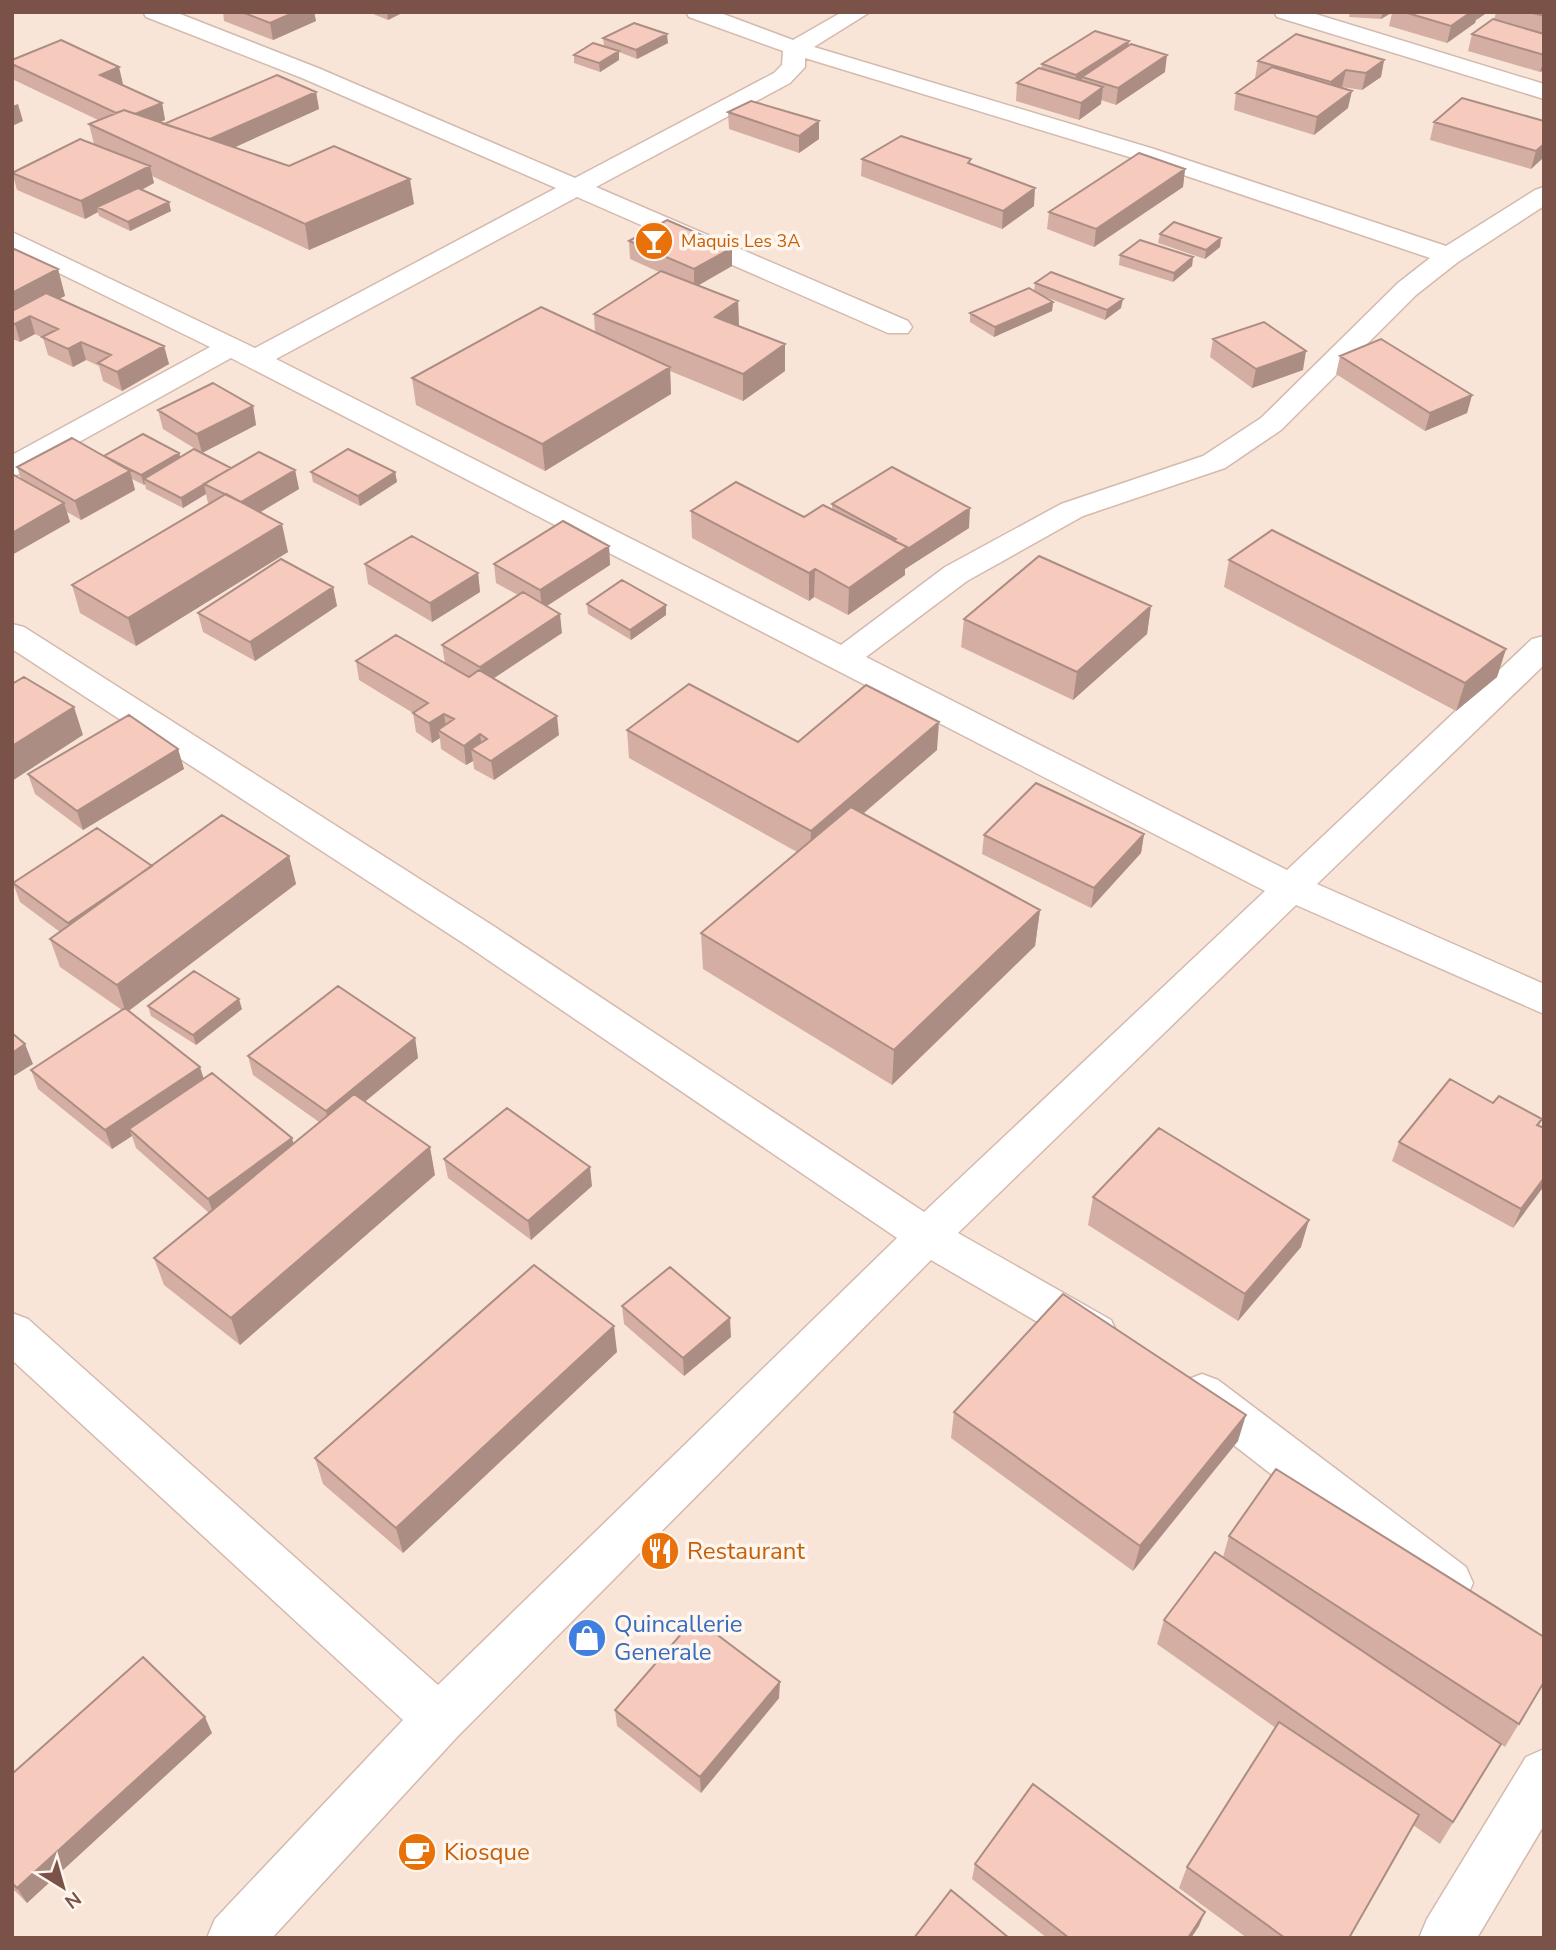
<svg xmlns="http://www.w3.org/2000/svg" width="1556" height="1950" viewBox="0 0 1556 1950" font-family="'Nunito Sans',sans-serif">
	<rect width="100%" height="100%" fill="#fef1e7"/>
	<path fill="#f9e5d7" d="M12,12H1544V1938H12Z"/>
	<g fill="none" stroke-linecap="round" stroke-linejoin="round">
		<g stroke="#d4b9ae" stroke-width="3">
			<path id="street" d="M143,12H175L318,68L575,178L774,73L782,65L783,51L689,17L686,12H718L793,40L842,12H870L814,47L1154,149L1446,246L1535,190L1544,187V206L1458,262L1416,295L1281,430L1225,468L1083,516L967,581L866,657L1287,870L1532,639L1544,636V665L1317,884L1544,984V1014L1296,905L958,1233L1111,1320L1117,1333L1111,1346L1095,1352L1079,1346L931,1260L457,1737L272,1938H207L215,1919L403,1720L12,1360V1313L28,1319L438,1685L897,1238L469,947L12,649V624L24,627L495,927L924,1212L1265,891L231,358L23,473L12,476V455L210,347L12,250V232L255,348L556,188L302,78L146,17ZM805,58L1136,159L1430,258L1398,283L1261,418L1203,456L1061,504L945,567L841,645L276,359L577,197L888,333H908L912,327L908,321L596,187L790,83L805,67Z
				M1274,12H1309L1544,84V99L1277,17Z
				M1202,1374L1218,1380L1466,1567L1473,1583L1466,1599L1449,1606L1432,1599L1186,1408L1179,1394L1186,1380Z
				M1544,1749V1825L1477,1938H1419L1427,1919L1526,1757Z"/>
		</g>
		<use href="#street" fill="#fff" fill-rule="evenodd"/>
	</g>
	<path fill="#d4aea2" d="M223,12H314L316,21L273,40L224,21Z
		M368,12H400V14L388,20Z
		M1350,12H1488L1476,20L1475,23L1447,43L1389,26L1392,13L1381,19L1349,17Z
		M1496,12H1544V70L1540,72L1468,51L1472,34L1494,20Z
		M603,38L668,43L637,59L619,52V60L600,72L574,63V55L604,46Z
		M1129,46L1165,72L1116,105L1101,100V104L1079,120L1016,101L1017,83L1041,68L1042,64Z
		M12,60L123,84H122L162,103L165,120L160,122L164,124L316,92L319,109L234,147L289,166L414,204L309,250L152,176L154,183L142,190L171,211L130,231L99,216L98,212L85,219L17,190L12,172L94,144L89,124L98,120L12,79Z
		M1384,60L1381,77L1362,90L1342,87L1341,88L1348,108L1314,135L1234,110L1236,93L1256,78H1255L1258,61Z
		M1462,98L1544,157L1531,169L1430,140L1434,122Z
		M728,112L819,139L799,153L729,129Z
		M862,159L970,164L1034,206L1002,229L861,176Z
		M1185,169L1183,187L1094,247L1047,229L1049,212Z
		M1160,234L1221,238L1220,247L1205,259L1158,243Z
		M629,241L732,266L698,285L738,301L739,326L785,344V371L743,401L670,371L671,394L545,471L416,405L412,378L595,332L594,314L659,272L630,259Z
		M12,248L58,269L65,296L59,298L164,346L169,364L122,391L103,381L99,366L86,360L73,367L48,355L43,338L35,334L20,342L12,339Z
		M1120,255L1193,257L1192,266L1173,282L1119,265Z
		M1035,283L1121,308L1105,320L1043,296L1053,302L1052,311L994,337L970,322V313L1034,291Z
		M1213,339L1303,370L1252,388L1210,357Z
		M1340,356L1472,395L1467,413L1425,431L1336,374Z
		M253,406L256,425L202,453L163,429L158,410Z
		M179,453L181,458L231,468L295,470L299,489L260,512L288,552L136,646L80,613L72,585L210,504L208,503L206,494L183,508L146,489L145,484L144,485L132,479L135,490L81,520L67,512L70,522L21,479L17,467L104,457Z
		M311,472H395L397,482L360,506L313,482Z
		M832,504L969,528L905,569V575L848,615L814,597L809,601L692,538L691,511L804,517L832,509Z
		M609,546L610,565L547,606L562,633L494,678L559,735L494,780L474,769L473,761L466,765L441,749L440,738L432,743L416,732L413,713L359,680L356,661L445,663L442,645L518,595L496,583L494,564Z
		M1229,560L1506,649L1497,677L1456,711L1224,587Z
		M365,564L478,573L480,592L432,622L368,584Z
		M333,587L337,606L255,661L203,632L198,613Z
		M587,604L666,605V615L631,640L588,614Z
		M1151,606L1147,634L1073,700L961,647L964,619Z
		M627,730L937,750L863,814L1040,910L1035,946L892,1085L703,969L701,933L797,852L629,758Z
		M178,749L184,769L83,830L35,794L28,774Z
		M1144,834L1141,853L1091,908L982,854L984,835Z
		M289,856L296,884L128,1011L204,1078L292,1138L293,1144L319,1122L253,1075L248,1056L415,1038L418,1058L365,1102L435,1175L240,1345L164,1285L154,1258L209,1213L136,1148L132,1136L112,1149L38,1089L31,1070L122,1010L60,967L50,939L60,932L20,902L13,883Z
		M148,1006L242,1009L196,1045L151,1016Z
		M1493,1103L1542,1119L1539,1126L1544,1186L1513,1228L1392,1161L1399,1142Z
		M444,1159L592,1186L531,1240L448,1178Z
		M1093,1197L1301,1247L1238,1321L1088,1225Z
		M622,1306L731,1337L684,1376L624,1324Z
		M617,1352L403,1553L323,1484L315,1458Z
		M954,1412L1238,1441L1133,1571L951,1438Z
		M1229,1536L1544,1682L1505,1747L1496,1741L1501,1744L1440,1844L1413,1825L1349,1938H1247L1179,1888L1187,1867L1276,1728L1157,1644L1164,1620L1223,1557Z
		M779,1698L701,1793L617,1726L615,1710Z
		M212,1733L27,1903L12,1888V1774Z
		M975,1864L1199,1926L1191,1938H1047L972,1879Z"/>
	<path fill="#ac8d84" d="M295,12H314L316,21L273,40L270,23Z
		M387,12H400V14L388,20Z
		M1383,12H1392L1381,19Z
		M1471,12H1478L1475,23L1447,43L1451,26Z
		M1478,12H1488L1476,20Z
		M667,34L668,43L637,59L636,50Z
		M1129,41L1127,58L1082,77L1081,88L1074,92L1076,75Z
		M619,51V60L600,72L599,63Z
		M1167,55L1165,72L1116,105L1118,88Z
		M1384,60L1381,77L1362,90L1366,73Z
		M1544,60V70L1540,72Z
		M119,67L123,84L104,92L100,75Z
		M1346,70L1342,87L1327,100L1331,82Z
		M1103,87L1101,104L1079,120L1081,103Z
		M1352,91L1348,108L1314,135L1317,117Z
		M316,92L319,109L207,160L204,142Z
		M162,103L165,120L130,135L126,118Z
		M18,104L23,121L12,126V106Z
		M819,121V139L799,153V136Z
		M1544,144V157L1531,169L1536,151Z
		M150,166L154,183L102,210L97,207L98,212L85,219L81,201Z
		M1185,169L1183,187L1094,247L1096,229Z
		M410,179L414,204L309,250L305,224Z
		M1035,188L1034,206L1002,229L1003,211Z
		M169,202L171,211L130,231L128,222Z
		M1221,238L1220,247L1205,259L1206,250Z
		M732,248V266L694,288V269Z
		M1193,257L1192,266L1173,282L1174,273Z
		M58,269L65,296L12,323V293Z
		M1123,299L1121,308L1105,320L1107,310Z
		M738,301L739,327L715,317Z
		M1053,302L1052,311L994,337L995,327Z
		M30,316L35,334L20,342L15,324Z
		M81,342L86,360L73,367L68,349Z
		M785,344V371L743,401V374Z
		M164,346L169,364L122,391L117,372Z
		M1306,351L1303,370L1252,388L1256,369Z
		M670,367L671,394L545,471L542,444Z
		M1472,395L1467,413L1425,431L1430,413Z
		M253,406L256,425L202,453L197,434Z
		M179,453L182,463L144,479L145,484L144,485L141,475Z
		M295,470L299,489L244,522L240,503Z
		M130,471L135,490L81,520L75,501Z
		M395,472L397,482L360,506L358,496Z
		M204,484L206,494L183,508L181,498Z
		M64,503L70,522L12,555V533Z
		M970,508L969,528L905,569V575L848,615L849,588L907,547Z
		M282,524L288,552L136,646L128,618Z
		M609,546L610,565L542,609L540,590Z
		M815,569L814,597L809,601V573Z
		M478,573L480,592L432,622L430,603Z
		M333,587L337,606L255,661L250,642Z
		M666,605V615L631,640L630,630Z
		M1151,606L1147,634L1073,700L1077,672Z
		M560,614L562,633L482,686L480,667Z
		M1506,649L1497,677L1456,711L1465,683Z
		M74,707L83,735L12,781V746Z
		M444,714L447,733L438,730L440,738L432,743L429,723Z
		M557,716L559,735L494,780L491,761Z
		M939,722L937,750L810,859L811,831Z
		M480,734L483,754L471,749L473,761L466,765L464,746Z
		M178,749L184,769L83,830L77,811Z
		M1144,834L1141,853L1091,908L1094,888Z
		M289,856L296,884L126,1013L117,985Z
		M152,866L75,942L68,923Z
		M1040,910L1035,946L892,1085L894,1050Z
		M239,999L242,1009L196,1045L193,1035Z
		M415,1038L418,1058L330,1130L326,1111Z
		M25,1044L33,1064L12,1077V1053Z
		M200,1067L206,1086L129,1129L132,1136L112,1149L105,1130Z
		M292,1138L297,1157L215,1218L208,1199Z
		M430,1147L435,1175L240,1345L231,1318Z
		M590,1167L592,1186L531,1240L528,1221Z
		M1544,1178V1186L1513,1228L1521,1209Z
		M1309,1220L1301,1247L1238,1321L1245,1294Z
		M730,1318L731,1337L684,1376L683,1358Z
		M614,1326L617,1352L403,1553L396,1528Z
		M1246,1415L1238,1441L1133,1571L1140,1546Z
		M780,1682L779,1698L701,1793L700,1777Z
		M205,1717L212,1733L27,1903L17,1888Z
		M1205,1912L1199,1926L1191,1938H1188Z"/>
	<path fill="#f6cabc" stroke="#ac8d84" stroke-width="2" d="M242,12H295L270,23Z
		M1404,12H1471L1451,26Z
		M1529,12H1544V16Z
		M1493,19L1544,34V55L1472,34Z
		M634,23L667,34L636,50L603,38Z
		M1095,31L1129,41L1076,75L1042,64Z
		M1296,34L1384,60L1366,73L1346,70L1331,82L1258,61Z
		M61,40L119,67L100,75L162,103L135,114L124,110L116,113L12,64V60Z
		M593,43L619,51L599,63L574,55Z
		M1131,44L1167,55L1118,88L1082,77Z
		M1272,67L1352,91L1317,117L1236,93Z
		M1039,68L1103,87L1081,103L1017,83Z
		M277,75L316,92L210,139L164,124Z
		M1462,98L1544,121V144L1536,151L1434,122Z
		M751,101L819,121L799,136L728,112Z
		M124,110L289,166L334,146L410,179L305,224L89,124Z
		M901,136L971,159L968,163L1035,188L1003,211L862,159Z
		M80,139L150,166L81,201L12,173Z
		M1139,153L1185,169L1096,229L1049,212Z
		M138,188L169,202L128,222L97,207Z
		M667,220L732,248L694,269L629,241Z
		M1174,222L1221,238L1206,250L1160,234Z
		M1140,240L1193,257L1174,273L1120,255Z
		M12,248L58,269L12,293Z
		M661,271L738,301L715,317L785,344L743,374L594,314Z
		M1051,272L1123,299L1107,310L1035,283Z
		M1029,288L1053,302L995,327L970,313Z
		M46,293L164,346L117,372L98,363L111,355L81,342L68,349L42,337L58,329L30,316L15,324L12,323V311Z
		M541,307L670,367L542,444L412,378Z
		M1264,322L1306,351L1256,369L1213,339Z
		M1381,339L1472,395L1430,413L1340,356Z
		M213,383L253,406L197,434L158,410Z
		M143,434L179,453L141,475L104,456Z
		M72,438L130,471L75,501L17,467Z
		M194,449L231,468L181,498L144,479Z
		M348,449L395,472L358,496L311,472Z
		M259,452L295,470L241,502L204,484Z
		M892,467L970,508L906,550L907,547L894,541L896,539L832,504Z
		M12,474L64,503L12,533Z
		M736,482L804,517L823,505L907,547L849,588L815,569L809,573L691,511Z
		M226,494L282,524L128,618L72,585Z
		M563,521L609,546L540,590L494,564Z
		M1272,530L1506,649L1465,683L1229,560Z
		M412,536L478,573L430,603L365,564Z
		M1039,556L1151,606L1077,672L964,619Z
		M281,559L333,587L250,642L198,613Z
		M622,580L666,605L630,630L587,604Z
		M523,592L560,614L480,667L442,645Z
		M396,635L469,677L479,670L557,716L491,761L471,749L487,739L480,734L464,746L438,730L454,719L444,714L429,723L413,713L428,703L356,661Z
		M24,677L74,707L12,746V684Z
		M689,684L798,742L866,685L939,722L811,831L627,730Z
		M129,715L178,749L77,811L28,774Z
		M1036,783L1144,834L1094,888L984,835Z
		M851,807L1040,910L894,1050L701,933Z
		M222,815L289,856L117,985L50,939Z
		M97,828L152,866L68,923L13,883Z
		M194,971L239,999L193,1035L148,1006Z
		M338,986L415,1038L326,1111L248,1056Z
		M125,1008L200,1067L105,1130L31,1070Z
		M12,1033L25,1044L12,1053Z
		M212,1073L292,1138L208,1199L129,1129Z
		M1450,1079L1493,1103L1499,1096L1542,1119L1537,1125L1544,1128V1178L1521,1209L1399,1142Z
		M354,1094L430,1147L231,1318L154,1258Z
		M507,1108L590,1167L528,1221L444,1159Z
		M1159,1128L1309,1220L1245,1294L1093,1197Z
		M534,1265L614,1326L396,1528L315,1458Z
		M670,1267L730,1318L683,1358L622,1306Z
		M1063,1294L1246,1415L1140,1546L954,1412Z
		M1276,1469L1544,1637V1682L1519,1724L1229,1536Z
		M1215,1552L1501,1744L1453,1822L1164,1620Z
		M695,1618L780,1682L700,1777L615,1710Z
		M143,1657L205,1717L17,1888L12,1883V1774Z
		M1279,1722L1419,1815L1349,1938H1285L1187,1867Z
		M1033,1784L1205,1912L1188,1938H1069L975,1864Z
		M951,1890L1009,1938H914Z"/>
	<defs>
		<g id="bar-disc" transform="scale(2.0125)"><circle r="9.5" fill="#e8710a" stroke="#fff6ef"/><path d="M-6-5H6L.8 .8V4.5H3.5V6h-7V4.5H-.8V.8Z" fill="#fff"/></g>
		<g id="restaurant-disc" transform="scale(2.0125)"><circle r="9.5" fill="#e8710a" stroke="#fff6ef"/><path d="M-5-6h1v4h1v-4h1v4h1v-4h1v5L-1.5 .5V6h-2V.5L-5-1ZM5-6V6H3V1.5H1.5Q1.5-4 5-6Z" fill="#fff"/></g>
		<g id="shop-disc" transform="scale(2.0125)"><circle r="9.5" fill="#3f7fe0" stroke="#fff6ef"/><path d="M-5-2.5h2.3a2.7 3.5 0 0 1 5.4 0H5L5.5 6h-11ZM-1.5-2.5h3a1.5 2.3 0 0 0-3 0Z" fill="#fff"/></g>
		<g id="cafe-disc" transform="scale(2.0125)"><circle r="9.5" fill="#e8710a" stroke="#fff6ef"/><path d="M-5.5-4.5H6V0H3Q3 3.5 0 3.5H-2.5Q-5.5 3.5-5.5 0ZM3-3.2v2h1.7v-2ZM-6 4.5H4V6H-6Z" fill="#fff"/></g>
	</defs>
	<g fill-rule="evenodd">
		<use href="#bar-disc" x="654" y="241"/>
		<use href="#restaurant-disc" x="660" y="1551"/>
		<use href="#shop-disc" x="587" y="1638"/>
		<use href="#cafe-disc" x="417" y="1852"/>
	</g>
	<g text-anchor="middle" stroke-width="7" stroke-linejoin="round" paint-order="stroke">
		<g font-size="18" fill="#c56008" stroke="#fff6ef" text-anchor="start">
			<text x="681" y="247">Maquis Les 3A</text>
		</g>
		<g font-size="24" fill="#c56008" stroke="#fff6ef" text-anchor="start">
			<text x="687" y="1559">Restaurant</text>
			<text x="444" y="1860">Kiosque</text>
		</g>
		<g font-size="24" fill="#366cbe" stroke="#fff6ef" text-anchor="start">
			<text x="614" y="1632">Quincallerie<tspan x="614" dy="28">Generale</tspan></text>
		</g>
	</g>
	<rect width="1556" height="1950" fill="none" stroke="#7b5248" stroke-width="28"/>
	<g transform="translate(63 1887) rotate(143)" stroke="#fff6ef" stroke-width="5" paint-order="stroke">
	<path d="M0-5L12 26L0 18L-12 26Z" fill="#7b5248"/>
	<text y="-10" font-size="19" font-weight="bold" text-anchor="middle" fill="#7b5248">N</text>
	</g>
</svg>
